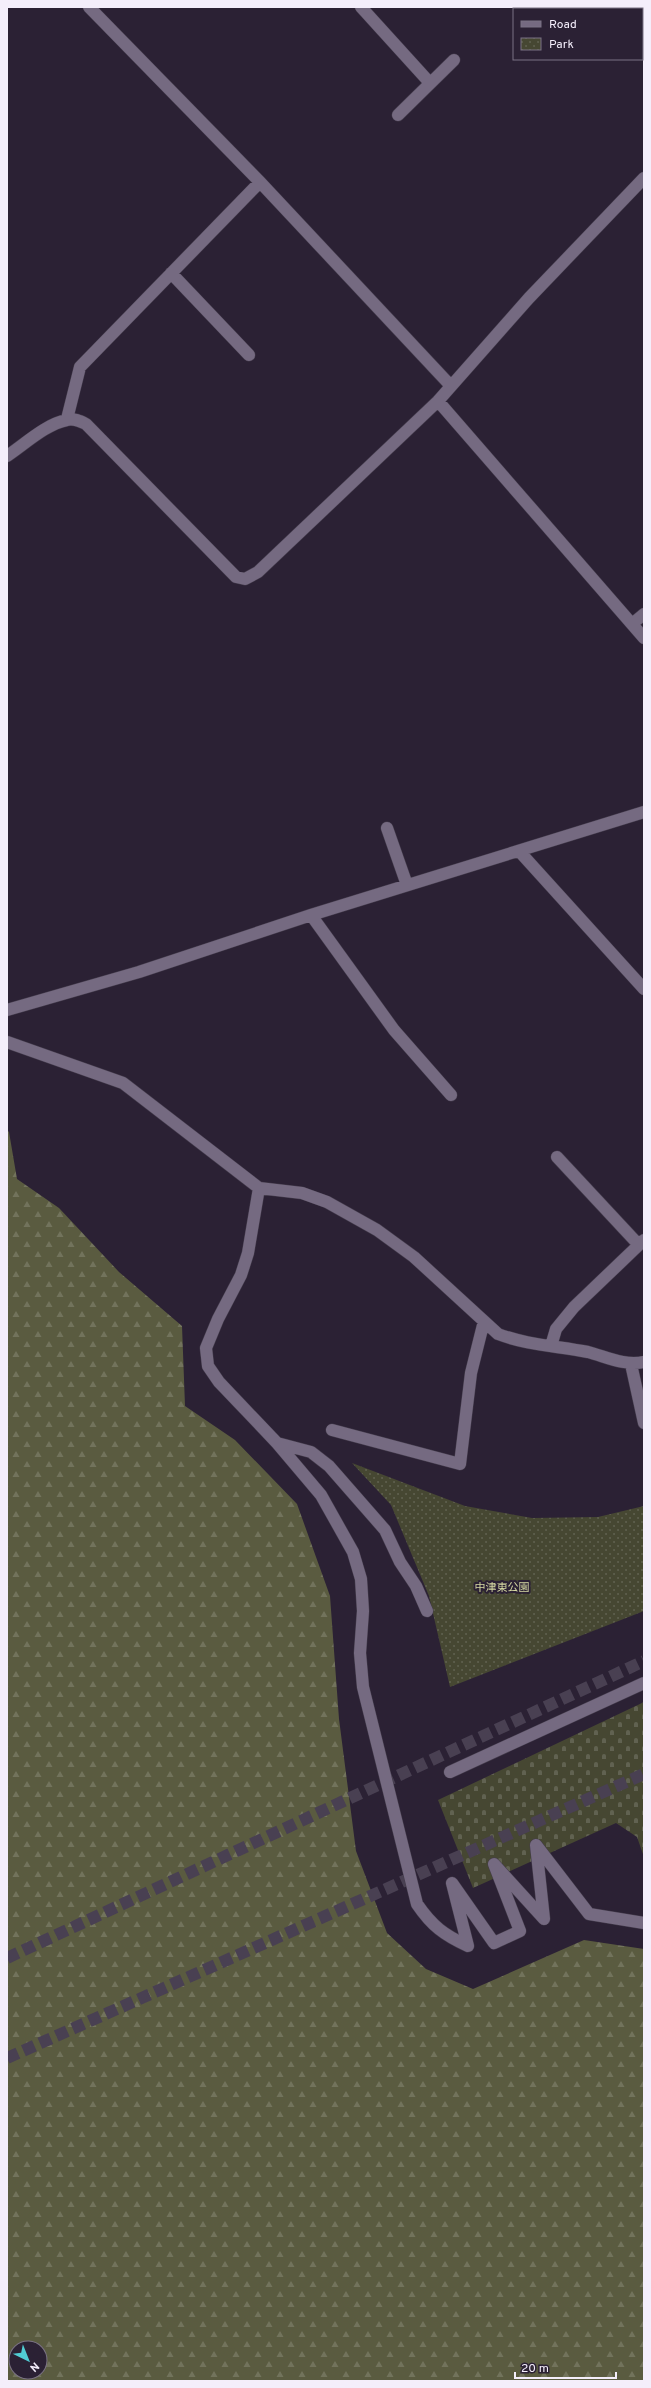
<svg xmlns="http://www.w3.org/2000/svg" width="651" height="2388" viewBox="0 0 651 2388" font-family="Overpass,'Noto Sans JP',sans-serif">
	<defs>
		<pattern id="forest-firs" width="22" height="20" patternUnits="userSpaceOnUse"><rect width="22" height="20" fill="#5a5b40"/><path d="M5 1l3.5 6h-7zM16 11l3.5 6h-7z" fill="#72735c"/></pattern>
		<pattern id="cemetery-stones" width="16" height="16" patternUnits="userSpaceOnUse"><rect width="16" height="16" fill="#464732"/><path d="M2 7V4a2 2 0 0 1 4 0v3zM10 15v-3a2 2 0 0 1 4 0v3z" fill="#616251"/></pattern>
		<pattern id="park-dots" width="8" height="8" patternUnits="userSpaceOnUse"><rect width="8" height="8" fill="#464732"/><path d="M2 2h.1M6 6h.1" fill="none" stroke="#616251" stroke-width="1.8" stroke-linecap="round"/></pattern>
	</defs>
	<rect width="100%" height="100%" fill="#2b2134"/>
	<path fill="url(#forest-firs)" fill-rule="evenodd" d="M7,1130L9,1132L17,1179L59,1208L119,1272L182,1326L185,1406L235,1440L297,1504L330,1596L339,1719L356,1851L387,1933L426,1969L473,1989L584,1940L644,1949V2381H7ZM16,2348H40V2372H16Z"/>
	<path fill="url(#cemetery-stones)" d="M644,1702V1857L637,1837L616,1823L473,1888L438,1800Z"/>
	<path fill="url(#park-dots)" d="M352,1463L465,1506L532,1518L598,1517L644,1506V1611L450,1687L429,1596L391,1505Z"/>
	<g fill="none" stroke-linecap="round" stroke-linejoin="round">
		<path stroke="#494052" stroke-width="12" stroke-dasharray="12 6" stroke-linecap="butt" d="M7,1958L644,1661
			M7,2058L644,1774"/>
		<g stroke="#443c4c" stroke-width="13">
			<path id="minor" d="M89,7L260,182L451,386
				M361,7L430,83
				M398,115L454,60
				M171,273L249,355
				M438,401L644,638
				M67,419L80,367L260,182
				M7,456C25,444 46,424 67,420C74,418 80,421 86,424L236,577L245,579L258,572L438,401L529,298L644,178
				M632,624L644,614
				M387,828L407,885
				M519,851L644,989
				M311,915L394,1030L451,1095
				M7,1010L139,972L311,915L644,812
				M7,1042L123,1083L259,1188L302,1193L327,1202L377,1230L414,1257L498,1334C527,1345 557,1346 588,1352C607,1357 624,1366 644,1362
				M557,1157L638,1244
				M259,1188L248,1253L241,1275L218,1319L206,1348L208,1366L219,1382L277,1443L321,1495L353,1552L361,1579L363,1611L360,1653L363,1687L417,1904C432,1926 444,1935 468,1946L452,1883L494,1943L520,1931L494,1864L544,1919L536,1845L589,1914L644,1923
				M551,1346L556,1329L574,1307L644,1240
				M631,1364L644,1423
				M332,1430L460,1464L471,1373L484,1321
				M277,1443L311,1452L329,1466L385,1530L400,1562L416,1586L427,1611
				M450,1772L644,1683"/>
		</g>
		<use href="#minor" stroke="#756a81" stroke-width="12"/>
	</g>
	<g text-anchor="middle" stroke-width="4" stroke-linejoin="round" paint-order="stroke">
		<g font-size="11" fill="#d5d8a2" stroke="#2b2134">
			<text x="502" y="1591">中津東公園</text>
		</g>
	</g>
	<rect width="651" height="2388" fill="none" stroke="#f4eefb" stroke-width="16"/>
	<rect x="513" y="8" width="130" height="52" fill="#2b2134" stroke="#7b7384"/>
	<rect x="521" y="21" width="20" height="6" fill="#756a81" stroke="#7b7384"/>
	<text x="549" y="28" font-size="12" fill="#f4eefb">Road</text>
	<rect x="521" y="38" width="20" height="12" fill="url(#park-dots)" stroke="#7b7384"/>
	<text x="549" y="48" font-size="12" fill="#f4eefb">Park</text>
	<g transform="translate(28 2360) rotate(137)"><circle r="19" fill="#2b2134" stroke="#7b7384"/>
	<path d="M0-3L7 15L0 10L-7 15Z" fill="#51ccd3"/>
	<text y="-6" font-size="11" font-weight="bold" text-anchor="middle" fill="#f4eefb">N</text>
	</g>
	<path d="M515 2372v6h101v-6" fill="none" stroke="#f4eefb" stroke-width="2"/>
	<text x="521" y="2372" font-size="12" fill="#f4eefb" stroke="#2b2134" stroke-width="3" paint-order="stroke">20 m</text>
</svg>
